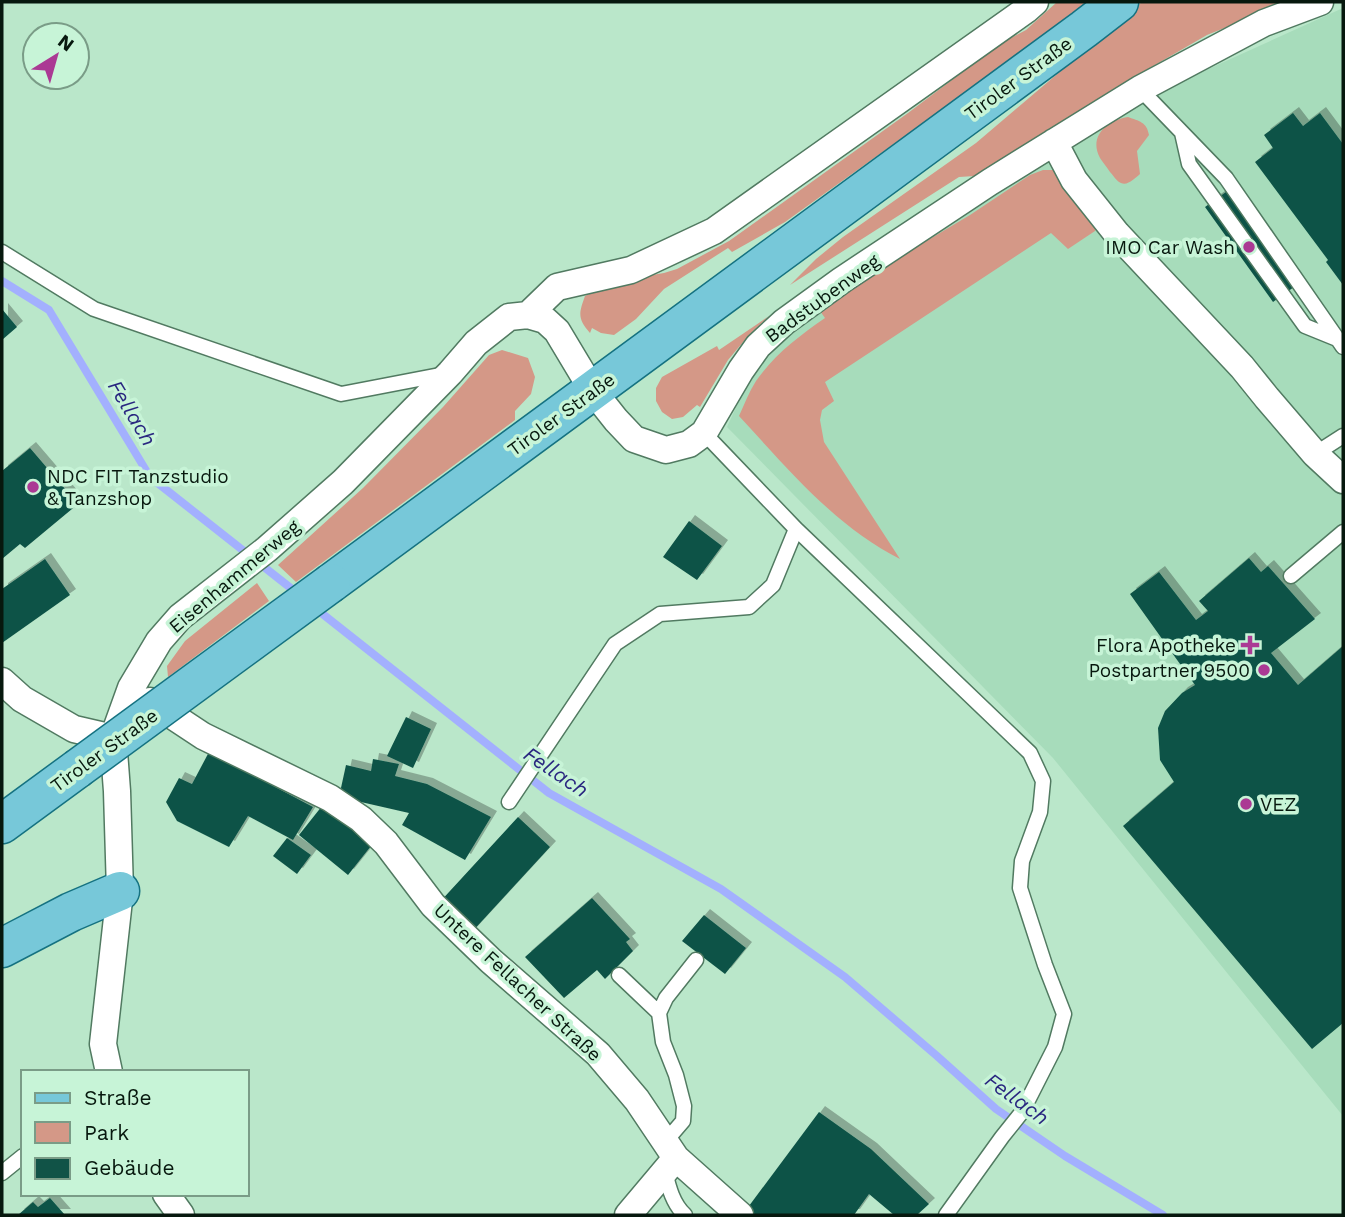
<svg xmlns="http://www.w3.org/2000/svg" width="1345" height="1217" viewBox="0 0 1345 1217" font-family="'Work Sans',sans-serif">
	<defs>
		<filter id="shadow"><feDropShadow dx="6" dy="-6" stdDeviation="0" flood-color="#0004"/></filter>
	</defs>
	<rect width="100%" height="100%" fill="#bae7ca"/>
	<path fill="#a7dcbb" d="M1343,8V1116L1053,758L727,427L748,381L784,339L811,314L1009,184L1127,110L1184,80Z"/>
	<path fill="#d49887" d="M1057,2H1087L941,110L785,222L732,252L728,248L664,289L636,319L614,335L601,333L592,328L590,333C577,318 579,313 585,296L616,281L664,273L677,269L729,241L908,113L1001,43L1026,30Z
		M1142,2H1289L1207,35L1115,88L975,176L959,177L790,285L816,259L843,237L976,143Z
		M1128,117C1139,121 1147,122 1149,135L1137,151L1140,174C1135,178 1128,186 1121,183C1117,182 1113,175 1110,172C1107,167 1103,163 1100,158C1088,136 1108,120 1128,117Z
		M1043,170H1054L1097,226L1095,231L1068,249L1051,233L825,382L834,401L822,410L820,420L824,442L900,559C836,527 787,468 739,416C744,405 749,392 756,381C774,355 799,336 825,318L820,311L908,252L970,215L1030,175Z
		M769,316L749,335L728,360L700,407L697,405L683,417L672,419L662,412L656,401V388L662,377L717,346L719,350Z
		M502,350L528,358L535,377L531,394L515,411V420L296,582L278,565L363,488L443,407L489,355Z
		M257,583L269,601L168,677L167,666L185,641Z"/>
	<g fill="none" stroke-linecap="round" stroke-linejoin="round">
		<path stroke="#a3b0fe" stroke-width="8" d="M2,281L49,310L150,477L297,593
			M315,608L549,793L721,889L845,977L937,1056L996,1109L1065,1156L1163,1215"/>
	</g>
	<path fill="#115347" filter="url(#shadow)" d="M1293,113L1303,126L1320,113L1343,144V285L1326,262L1328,260L1255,162L1273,148L1264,135Z
		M1226,192L1294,287L1273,302L1205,207Z
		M2,309L17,327L2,340Z
		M30,448L78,504L25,548L20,544L2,559V471Z
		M689,521L722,546L697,580L663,557Z
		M1249,558L1261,572L1268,566L1315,619L1271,653L1298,685L1343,646V1023L1312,1049L1123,826L1174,782L1160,760L1158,728L1165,711L1182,693L1195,685L1130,594L1159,572L1196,620L1208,611L1199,601Z
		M45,559L70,595L2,643V589Z
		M406,717L431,729L413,768L387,756Z
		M209,752L313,807L293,840L248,816L229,847L177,821L166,802L179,778L192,784Z
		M373,759L399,764L395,776L427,784L491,817L465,860L402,825L409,813L339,797L346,765L371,771Z
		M326,801L375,841L348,875L299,835Z
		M518,817L550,847L470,934L438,904Z
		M287,838L311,855L297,874L273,856Z
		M592,898L630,939L626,942L633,951L605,979L597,970L564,998L525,957Z
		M704,915L746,948L725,974L682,941Z
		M819,1112L871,1149L929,1204L917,1215H894L869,1194L854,1215H753L746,1210Z
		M50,1198L65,1215H18L33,1202L38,1207Z"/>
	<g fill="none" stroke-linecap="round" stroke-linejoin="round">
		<g stroke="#517a61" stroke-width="17">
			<path id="lane" d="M1140,89L1226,178L1343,347
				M1182,133L1189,164L1305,326L1337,339
				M2,252L94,309L341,394L445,374
				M704,433L796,529L1030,753L1043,781L1040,812L1022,861L1020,888L1045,965L1064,1014L1055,1047L1022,1112L1002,1137L946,1215
				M1315,454L1343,436
				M1291,576L1343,532
				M509,802L615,644L660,614L749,607L773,585L796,529
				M619,975L659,1013
				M665,1142L683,1121L684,1106L676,1075L663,1042L659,1013L666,998L696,960
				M665,1172C669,1188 673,1204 685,1215
				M2,1173L23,1156"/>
		</g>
		<g stroke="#517a61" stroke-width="29">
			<path id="street" d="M1054,142L1074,180L1117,234L1242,367L1267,398L1315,454L1343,480
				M528,315L557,287L631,270L714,231L1026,10L1035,2
				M2,681L22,699L74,729L113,738
				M150,701L203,736L330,798L361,819L386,843L433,905L491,961L598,1054L637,1100L676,1158L740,1215
				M109,1072L103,1044L120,891L117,791L113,738L131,688L159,641L180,617L267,549L343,482L450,373L476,343L509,317L528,315L545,320L557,331L593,391L616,420L634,439L666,450L689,444L704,433L741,370L758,346L784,322L842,280L990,182L1140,89L1264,23L1320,2
				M166,1194L181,1215
				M628,1215L676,1158"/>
		</g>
		<g stroke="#157281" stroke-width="41">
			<path id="primary" d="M331,583L1084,29L1119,2
				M2,824L77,769
				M2,948L71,912L120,891"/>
		</g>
		<use href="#lane" stroke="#fff" stroke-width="14"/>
		<use href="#street" stroke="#fff" stroke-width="26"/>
		<use href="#primary" stroke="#77c8d9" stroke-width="38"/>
		<g stroke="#157281" stroke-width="41" stroke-linecap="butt">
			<path id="primary-bridge" d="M77,769L331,583"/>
		</g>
		<use href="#primary-bridge" stroke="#77c8d9" stroke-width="38"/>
	</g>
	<g fill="#ab3994" stroke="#c7f4d7" stroke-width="2.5">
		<circle cx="1249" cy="247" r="7"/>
		<circle cx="33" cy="487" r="7"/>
		<path d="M1246.5 634.5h7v7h7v7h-7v7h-7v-7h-7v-7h7z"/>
		<circle cx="1264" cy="670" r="7"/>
		<circle cx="1246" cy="804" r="7"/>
	</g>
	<g text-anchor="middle" stroke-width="7" stroke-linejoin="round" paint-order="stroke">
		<g font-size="19" fill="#07180e" stroke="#c7f4d7">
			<text transform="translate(1018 78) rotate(-36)" y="7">Tiroler Straße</text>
			<text transform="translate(822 298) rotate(-36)" y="7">Badstubenweg</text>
			<text transform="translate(561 414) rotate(-36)" y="7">Tiroler Straße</text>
			<text transform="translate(234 576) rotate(-40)" y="7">Eisenhammerweg</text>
			<text transform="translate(104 750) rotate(-36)" y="7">Tiroler Straße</text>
			<text transform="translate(518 982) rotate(43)" y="7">Untere Fellacher Straße</text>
		</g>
		<g font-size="19" fill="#07180e" stroke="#c7f4d7" text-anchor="end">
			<text x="1235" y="254">IMO Car Wash</text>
			<text x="47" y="483" text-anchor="start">NDC FIT Tanzstudio<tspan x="47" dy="22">&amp; Tanzshop</tspan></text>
			<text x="1236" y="652">Flora Apotheke</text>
			<text x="1250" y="677">Postpartner 9500</text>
			<text x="1260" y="811" text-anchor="start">VEZ</text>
		</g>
		<g font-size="21" font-style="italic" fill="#2a2880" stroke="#c7f4d7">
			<text transform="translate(132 413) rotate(59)" y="7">Fellach</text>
			<text transform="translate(556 772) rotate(34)" y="7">Fellach</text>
			<text transform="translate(1017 1099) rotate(36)" y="7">Fellach</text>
		</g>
	</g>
	<rect width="1345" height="1217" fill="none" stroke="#07180e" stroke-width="7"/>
	<rect x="21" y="1070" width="228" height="126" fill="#c7f4d7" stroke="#7a9c87" stroke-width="2"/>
	<rect x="35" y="1093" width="35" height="10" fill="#77c8d9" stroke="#7a9c87" stroke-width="2"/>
	<text x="84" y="1105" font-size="21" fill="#07180e">Straße</text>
	<rect x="35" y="1122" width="35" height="21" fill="#d49887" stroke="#7a9c87" stroke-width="2"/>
	<text x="84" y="1140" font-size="21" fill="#07180e">Park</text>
	<rect x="35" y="1158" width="35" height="21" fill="#115347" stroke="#7a9c87" stroke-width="2"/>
	<text x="84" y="1175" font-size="21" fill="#07180e">Gebäude</text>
	<g transform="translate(56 56) rotate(37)"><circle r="33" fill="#c7f4d7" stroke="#7a9c87" stroke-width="2"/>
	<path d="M0-5L12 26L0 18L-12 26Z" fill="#ab3994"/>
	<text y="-10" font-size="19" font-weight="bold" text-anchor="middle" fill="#07180e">N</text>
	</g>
</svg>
